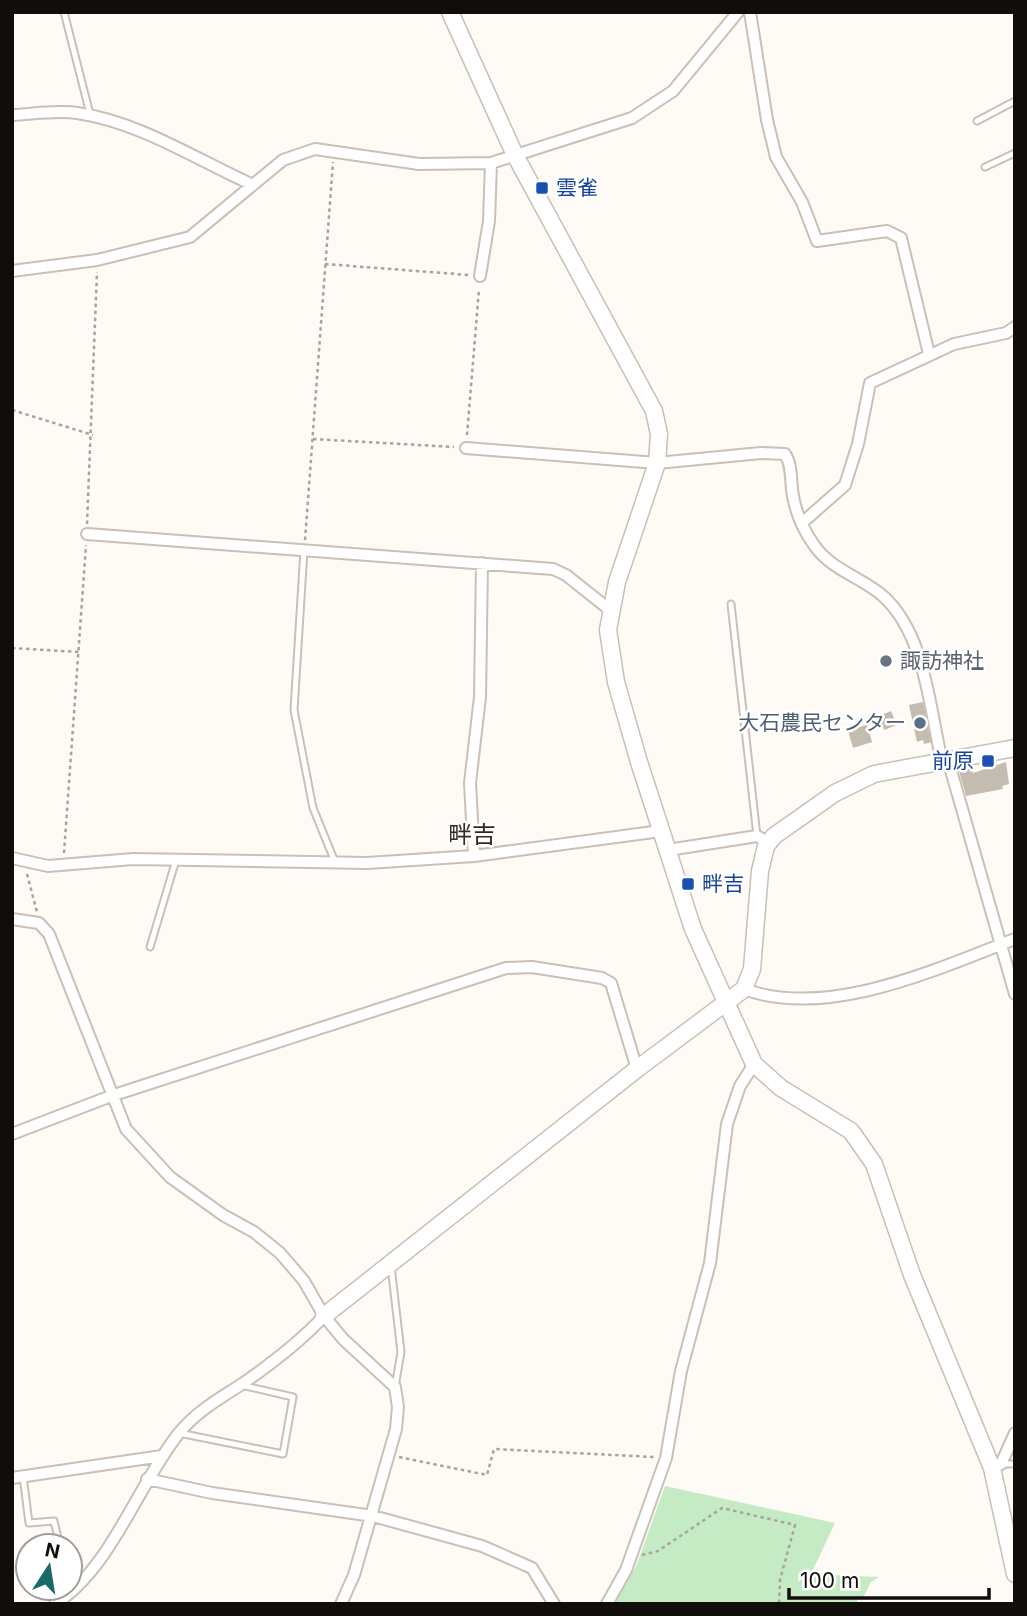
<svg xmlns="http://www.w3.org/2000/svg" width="1027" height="1616" viewBox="0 0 1027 1616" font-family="Inter,'Noto Sans JP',sans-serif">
	<rect width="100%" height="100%" fill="#fefaf6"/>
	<path fill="#c5ebc4" d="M665,1486L835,1523L811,1574L879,1577L871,1582L863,1598L857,1600L858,1604H615L637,1564Z"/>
	<path fill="#c4bbb1" d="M923,702L932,742L924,744L923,740L917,742L909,705Z
		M891,711L897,725L884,730L879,716Z
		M867,725L872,742L853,748L848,730Z
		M1006,762L1009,784L1002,786L1003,789L966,796L959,771L972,768L973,773Z"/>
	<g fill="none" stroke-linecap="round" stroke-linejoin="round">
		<g stroke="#c9c0b6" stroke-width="9">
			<path id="lane" d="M64,12L90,114
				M977,121L1015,101
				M985,167L1015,153
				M304,550L294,710L313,808L335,862
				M731,604L757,836
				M150,947L176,860
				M391,1266L401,1352L395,1387
				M179,1433L283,1454L293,1397L241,1385
				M1001,1464H1015
				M23,1476L29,1523L54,1521L60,1546"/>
		</g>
		<g stroke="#c9c0b6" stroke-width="14">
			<path id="street" d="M750,12L767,120L776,157L802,202L817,241L887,231L901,238L929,354
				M12,115C33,114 57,110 77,113C140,122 197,160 253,185
				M12,271L97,260L190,237L283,160L315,149L419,164L491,163L632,118L673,91L738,12
				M480,276L489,221L491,163
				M466,448L657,463L761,453L785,454C793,466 790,482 793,496C796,513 804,531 814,545C831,570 861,577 883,596C926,635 929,708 942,761
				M802,523L845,485L858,444L870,383L954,344L1006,333L1015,327
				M87,534L553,569L566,575L610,610
				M948,760L1015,994
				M668,850L757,836L769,843
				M474,856L470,783L480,697L482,563
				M12,858L48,866L133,859L367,863L474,856L661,831
				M12,919L39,923L49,934L126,1129L170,1177L223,1215L254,1232L280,1253L304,1281L324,1316L343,1339L395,1387L398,1407L396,1429L354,1575L341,1604
				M744,989C827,1020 937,969 1015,939
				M12,1134L111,1096L506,968L532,967L602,978L611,983L637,1069
				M992,1468L1001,1464L1015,1433
				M12,1478L162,1456
				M147,1479L212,1493L373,1516L482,1546L532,1568L554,1604
				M55,1604C111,1569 138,1484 179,1433C197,1411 219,1399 242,1384C271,1364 300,1342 324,1316
				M607,1604L626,1570L666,1458L681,1371L710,1263L727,1124L740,1086L754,1064"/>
		</g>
		<g stroke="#c9c0b6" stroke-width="19">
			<path id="secondary" d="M450,12L515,155L654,411L659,434L657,463L617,582L608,630L616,682L639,762L693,929L754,1064L781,1088L851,1131L874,1164L912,1275L992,1468L1015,1574
				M324,1316L637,1069L744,989L752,969L760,871L766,846L774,836L835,793L874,774L1015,748"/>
		</g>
		<path stroke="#a7a4a0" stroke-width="2.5" stroke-dasharray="3.5 3.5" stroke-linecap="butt" d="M325,264L469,275
			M12,410L93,435
			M467,435L479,289
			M313,439L454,447
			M87,524L97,272
			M305,540L333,162
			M12,648L79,652
			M64,853L86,545
			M27,874L37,912
			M399,1457L487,1475L494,1449L654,1457
			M642,1555L658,1551L722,1508L795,1525L780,1580L779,1604
			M859,1604L864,1602"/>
		<use href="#lane" stroke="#fff" stroke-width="5"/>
		<use href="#street" stroke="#fff" stroke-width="10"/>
		<use href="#secondary" stroke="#fff" stroke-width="16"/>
	</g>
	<g fill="#1a4fb4" stroke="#fff" stroke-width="2.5">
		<rect x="535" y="181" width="14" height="14" rx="3.5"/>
		<rect x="981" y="754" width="14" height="14" rx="3.5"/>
		<rect x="681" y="877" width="14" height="14" rx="3.5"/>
	</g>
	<circle fill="#6b7280" stroke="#fff" stroke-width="2.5" cx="886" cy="661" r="7"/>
	<circle fill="#5c6f8a" stroke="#fff" stroke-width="2.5" cx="920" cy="723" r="7"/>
	<g text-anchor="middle" stroke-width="5" stroke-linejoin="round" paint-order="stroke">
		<g font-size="21" fill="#164399" stroke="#fff" text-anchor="start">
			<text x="556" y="195">雲雀</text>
			<text x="974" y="768" text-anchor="end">前原</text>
			<text x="702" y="891">畔吉</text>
		</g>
		<g font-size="21" fill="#5b616d" stroke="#fff" text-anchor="start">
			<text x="900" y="668">諏訪神社</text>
		</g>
		<g font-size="21" fill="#4e5e75" stroke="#fff" text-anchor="end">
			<text x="906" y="730">大石農民センター</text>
		</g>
		<g font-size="24" fill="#322b23" stroke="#fff">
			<text x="472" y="843">畔吉</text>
		</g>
	</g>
	<rect width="1027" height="1616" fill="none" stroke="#100d0a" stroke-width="28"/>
	<g transform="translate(49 1567) rotate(12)"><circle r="33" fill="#ffffff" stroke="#9f9e9d" stroke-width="2"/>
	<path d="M0-5L12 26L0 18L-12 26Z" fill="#1c6969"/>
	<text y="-10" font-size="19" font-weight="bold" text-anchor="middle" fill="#100d0a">N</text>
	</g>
	<path d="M789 1588v10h200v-10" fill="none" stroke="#100d0a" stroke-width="3.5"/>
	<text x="800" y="1588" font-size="21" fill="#100d0a" stroke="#ffffff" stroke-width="5" paint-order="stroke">100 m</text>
</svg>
